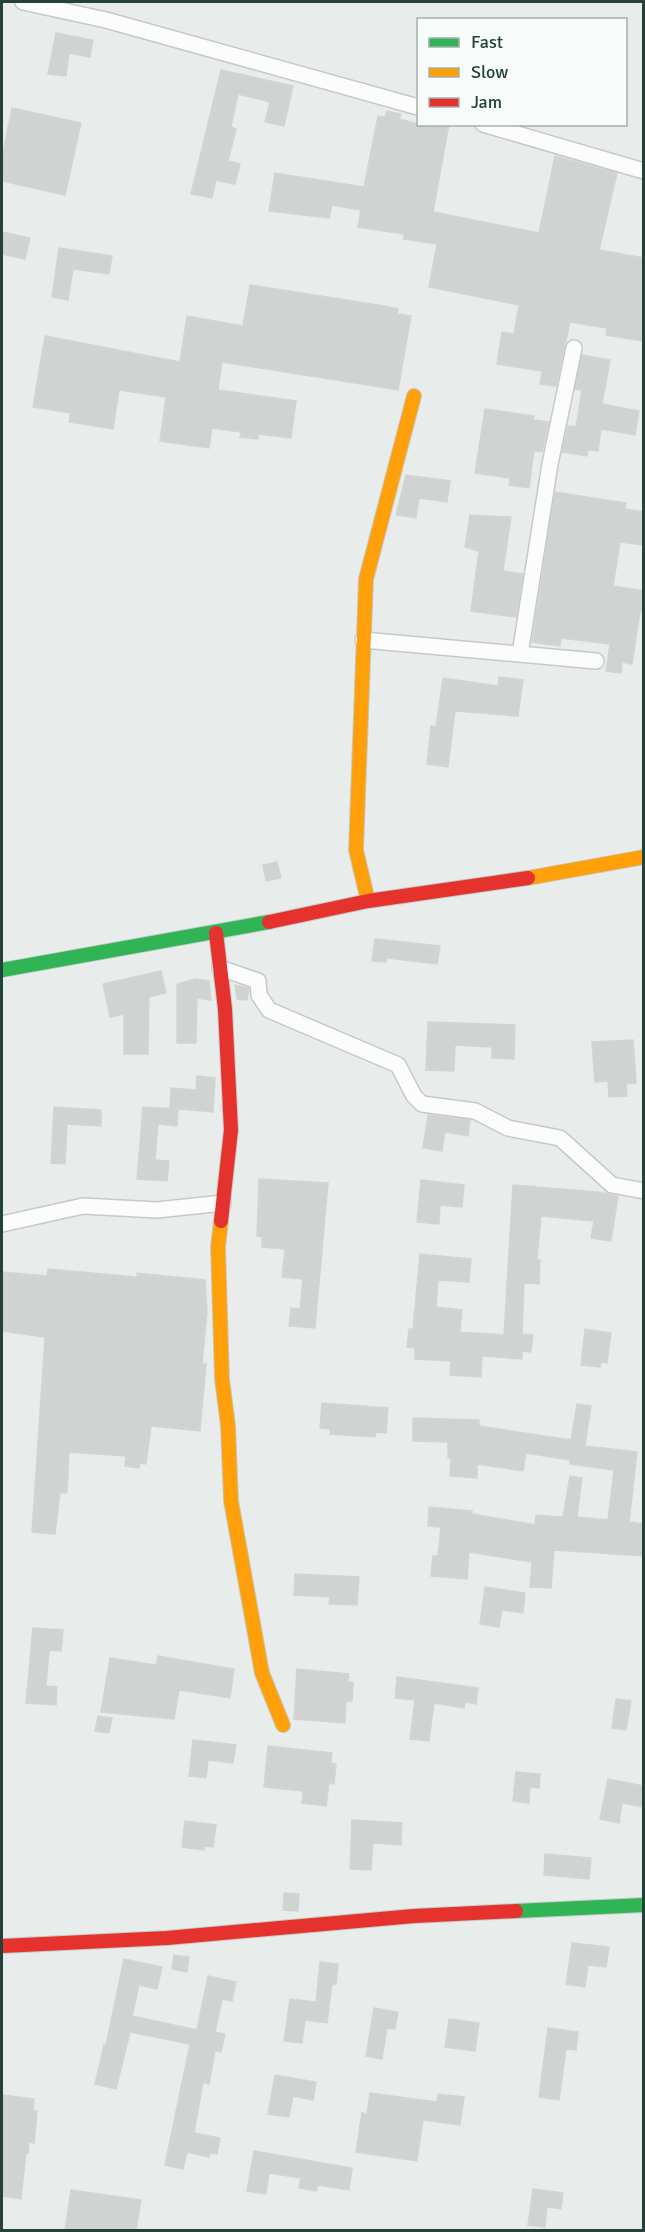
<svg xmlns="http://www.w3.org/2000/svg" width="645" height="2232" viewBox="0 0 645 2232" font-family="Signika,sans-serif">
	<rect width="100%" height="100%" fill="#e8edeb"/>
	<path fill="#cfd4d2" stroke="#d1d6d4" stroke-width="1.5" d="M56,33L93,40L90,57L69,53L66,76L48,74Z
		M221,70L293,86L284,126L265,122L270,102L238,94L231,127L236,129L228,161L240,164L235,184L216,180L212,198L191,194Z
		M12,108L81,123L65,195L2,181V158Z
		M387,111L401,114L399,119L418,124H449L433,212L539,233L555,156L617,173L599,250L644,258V341L606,335L607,328L570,322L556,386L540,384L542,371L497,364L502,332L514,334L519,305L429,287L437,244L404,239V234L358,227L361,210L332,205L329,218L269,211L275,173L364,187L378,116L385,117Z
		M2,232L30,238L25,259L2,254Z
		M59,248L112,256L109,274L73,269L68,300L52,297Z
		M250,285L384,306L398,309L397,314L411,316L398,390L222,362L218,390L296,401L291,438L258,434V439L240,437L241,432L212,428L209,448L160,441L166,397L119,390L113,429L69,422L71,413L33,407L45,336L180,362L187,316L243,326Z
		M582,355L610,360L602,404L639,411L635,435L601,429L598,451L588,450L587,456L562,452L568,426L576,427L582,390L575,389Z
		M485,409L534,416L533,420L549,422L542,452L534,451L529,488L509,485L510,478L475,473Z
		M406,475L450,481L447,502L419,498L416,518L396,515Z
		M555,492L626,503L625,509L644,512V545L620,542L613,586L644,591V612L640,611L632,664L622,662L621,673L606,671L610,644L561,638L560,646L532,642Z
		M470,515L511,517L503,571L523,574L516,617L471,611L479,551L465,547Z
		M499,677L523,680L518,716L455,711L448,767L427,764L431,726L436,727L443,678L498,686Z
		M277,862L281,878L266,881L263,865Z
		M375,939L440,946L437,964L387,958L386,962L372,961Z
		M161,971L166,993L149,997L148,1054H124V1014L110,1017L103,984Z
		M195,979L209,981L211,1000L197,998L196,1043H177V984Z
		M235,985L249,988L247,1000L237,999Z
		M428,1022L515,1025L514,1059L492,1058V1047L455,1045L454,1071L426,1070Z
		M633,1040L636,1083L626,1084L627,1096L609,1097L608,1081L595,1082L592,1042Z
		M197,1076L215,1078L213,1112L170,1108L171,1088L196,1090Z
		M54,1107L101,1110V1126L67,1124L65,1164L51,1163Z
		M143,1107L178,1109L177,1126L158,1124L155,1160L169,1161L167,1181L137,1179Z
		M428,1115L470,1120L468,1136L445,1132L442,1151L423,1148Z
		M259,1179L328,1183L315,1328L289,1326L291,1308L300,1309L303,1279L282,1277L285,1249L262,1247V1237L257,1236Z
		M421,1180L464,1185L462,1207L440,1205L439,1224L417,1222Z
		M513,1185L598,1192L618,1196L611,1241L591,1238L594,1221L541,1216L537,1260H540L539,1284L524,1283L522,1334L533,1335L531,1352L522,1351V1359L482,1356L481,1377L450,1375L451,1361L415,1359V1348L407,1347L409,1329H413L420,1254L471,1259L469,1282L438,1280L436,1307L462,1310L460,1332L504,1335Z
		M48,1269L137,1277V1273L205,1280L207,1311L202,1364H206L200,1431L151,1426L146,1464L140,1463L139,1468L125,1466L126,1456L69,1452L67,1493H60L55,1534L32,1532L45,1337L2,1331V1272L47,1276Z
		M585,1329L611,1333L607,1363L601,1362L600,1367L581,1365Z
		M322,1403L388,1408L386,1433L376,1432L375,1437L330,1434V1429L320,1428Z
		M577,1404L591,1406L585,1446L637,1452L629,1522L644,1524V1556L554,1550L551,1588L530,1587L532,1562L469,1552L467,1579L431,1576L433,1556H438L441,1527L428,1526L429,1507L472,1511V1514L535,1525L536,1515L563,1517L570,1476L582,1478L577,1517L608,1520L614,1470L570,1464V1460L526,1453L523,1471L477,1464V1478L450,1476L451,1458H448V1442L413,1441V1418L479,1420V1426L571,1440Z
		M295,1574L359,1577L357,1605L329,1604L330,1597L294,1595Z
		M485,1587L525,1593L523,1613L502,1610L499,1627L480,1624Z
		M33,1628L63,1630L61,1651L49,1650L46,1686L57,1687L56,1705L26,1703Z
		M158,1656L234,1669L230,1698L179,1690L174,1719L101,1712L110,1658L156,1665Z
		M297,1669L349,1674L348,1682H353L352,1701H346L345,1723L294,1719Z
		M397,1677L478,1688L476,1704L465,1702L464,1708L434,1703L429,1741L410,1739L415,1700L395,1698Z
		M616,1699L631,1701L626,1730L612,1728Z
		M98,1716L112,1718L109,1733L95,1731Z
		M193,1740L236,1745L233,1763L208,1760L206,1778L189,1776Z
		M268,1746L332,1753L331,1763L336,1764L334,1784L329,1783L326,1806L302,1803L303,1791L264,1787Z
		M516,1772L540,1774L539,1788L530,1787L529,1803L513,1801Z
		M608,1779L644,1786V1807L622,1803L619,1823L600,1819Z
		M352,1820L402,1823L401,1845L373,1843L371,1870L350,1869Z
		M185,1821L216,1825L213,1847L204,1846V1850L182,1847Z
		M545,1854L591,1858L589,1879L544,1875Z
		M284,1893L299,1894L298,1911L283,1910Z
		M572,1943L609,1947L606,1967L588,1965L585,1987L566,1984Z
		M174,1955L189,1957L187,1972L172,1969Z
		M124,1959L162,1967L157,1989L139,1985L132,2016L197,2030L208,1976L236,1982L232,2001L222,1999L215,2032L225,2034L221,2052L215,2051L209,2084L203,2082L194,2133L220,2138L217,2154L210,2153L209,2157L187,2152L183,2169L165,2165L190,2044L130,2032L116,2089L95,2084L104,2045H106Z
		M320,1962L338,1964L336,1984H332L327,2023L305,2020L302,2043L284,2041L290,1999L316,2002Z
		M374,2008L398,2012L395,2029L387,2028L382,2059L366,2056Z
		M449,2019L479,2023L475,2051L445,2047Z
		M548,2028L578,2032L576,2050L566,2049L559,2100L539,2097Z
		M275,2075L316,2082L313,2100L293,2096L289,2117L268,2114Z
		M370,2093L437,2102L438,2094L464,2097L460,2125L423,2120L417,2161L356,2152L362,2113L367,2114Z
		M2,2095L34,2099L33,2111H37L34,2143L29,2142L28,2153H26L21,2199L2,2196Z
		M254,2151L352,2168L349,2190L318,2185L316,2191L299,2188L301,2178L269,2173L266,2194L247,2191Z
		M533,2189L563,2193L561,2209L547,2207L545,2227L528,2225Z
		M71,2190L141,2200L136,2230H65Z"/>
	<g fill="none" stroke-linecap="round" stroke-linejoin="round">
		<g stroke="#c5cac8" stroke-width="18">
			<path id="street" d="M23,2L106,20L418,107
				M483,124L644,171
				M363,640L596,661
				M520,654L550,464L574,348
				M220,968L258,981L259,995L269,1010L398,1065L414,1096L422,1104L475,1111L508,1128L560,1138L612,1185L644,1191
				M2,1224L83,1206L157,1210L223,1203"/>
		</g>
		<g stroke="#c3cbc8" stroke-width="16">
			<path id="fast" d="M2,970L269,922
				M516,1911L644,1905"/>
		</g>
		<g stroke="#c3cbc8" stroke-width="16">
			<path id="slow" d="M528,878L644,857
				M368,901L356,850L366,579L414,396
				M221,1221L218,1247L222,1379L228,1426L231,1501L262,1673L283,1725"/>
		</g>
		<g stroke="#c3cbc8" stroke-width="16">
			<path id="jam" d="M269,922L368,901L528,878
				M216,933L225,1009L231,1130L221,1221
				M2,1946L167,1938L414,1916L516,1911"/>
		</g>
		<use href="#street" stroke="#fcfcfc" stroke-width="15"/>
		<use href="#fast" stroke="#30b455" stroke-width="14"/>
		<use href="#slow" stroke="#ff9f0a" stroke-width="14"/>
		<use href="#jam" stroke="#e5322d" stroke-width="14"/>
	</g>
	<rect width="645" height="2232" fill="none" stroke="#24423a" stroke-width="6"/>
	<rect x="417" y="18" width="210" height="108" fill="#f7fbf9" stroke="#a3b1ad" stroke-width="1.5"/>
	<rect x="429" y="38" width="30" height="9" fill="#30b455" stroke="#a3b1ad" stroke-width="1.5"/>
	<text x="471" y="48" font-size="18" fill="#24423a">Fast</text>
	<rect x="429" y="68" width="30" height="9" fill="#ff9f0a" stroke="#a3b1ad" stroke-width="1.5"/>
	<text x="471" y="78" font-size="18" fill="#24423a">Slow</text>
	<rect x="429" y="98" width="30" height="9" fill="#e5322d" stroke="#a3b1ad" stroke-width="1.5"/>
	<text x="471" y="108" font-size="18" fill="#24423a">Jam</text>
</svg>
